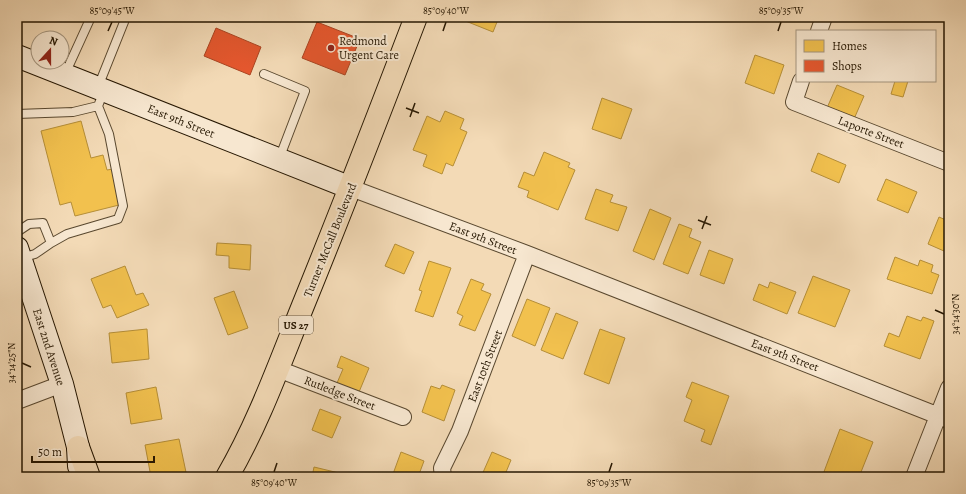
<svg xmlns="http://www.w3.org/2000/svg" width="966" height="494" viewBox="0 0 966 494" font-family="Alegreya,serif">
	<rect width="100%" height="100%" fill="#f3dab6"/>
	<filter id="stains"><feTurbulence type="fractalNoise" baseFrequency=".005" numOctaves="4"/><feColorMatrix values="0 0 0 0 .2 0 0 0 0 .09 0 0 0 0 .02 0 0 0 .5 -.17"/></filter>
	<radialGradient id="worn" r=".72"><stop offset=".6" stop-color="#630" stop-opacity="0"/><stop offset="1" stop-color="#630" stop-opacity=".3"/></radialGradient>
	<path fill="#f2c14e" stroke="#b58e37" d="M464,17H499L493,32L463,20Z
		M755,55L784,65L774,94L745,83Z
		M895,81H908L903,97L891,94Z
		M837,85L864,96L854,119L827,108Z
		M602,98L632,109L621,139L592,129Z
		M445,111L464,119L460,129L467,132L453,166L446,163L442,174L423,166L427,155L413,150L427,116L440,122Z
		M81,121L91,158L103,155L107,170L113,169L123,204L75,216L71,202L60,205L41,131Z
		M544,152L570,163L568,167L575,170L558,210L527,197L529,191L518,187L524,172L534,176Z
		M818,153L846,165L839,183L811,171Z
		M886,179L917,192L908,213L877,200Z
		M596,189L613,195L610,202L627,207L618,231L585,219Z
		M650,209L671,218L654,260L633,251Z
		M949,214V239L944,251L928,244L939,217L946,220Z
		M679,224L692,229L689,237L701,242L688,274L663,264Z
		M217,243L251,245L250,270L229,268V256L216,255Z
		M395,244L414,252L404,274L385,266Z
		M709,250L733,259L724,284L700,275Z
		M895,257L918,266L920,260L933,265L931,272L939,275L932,294L887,279Z
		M429,261L451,268L433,317L415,311L422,291L419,290Z
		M125,266L136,295L143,293L149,305L117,318L111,305L103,308L91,279Z
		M813,276L850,290L835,327L798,313Z
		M471,279L484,284L481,290L491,294L475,331L459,325L463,316L457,313Z
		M770,282L796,292L787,314L753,300L759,284L768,288Z
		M234,291L248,328L228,335L214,298Z
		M527,299L550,308L535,346L512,336Z
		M556,313L578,322L563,359L541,350Z
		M907,316L921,321L923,317L934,321L920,359L884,346L889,333L899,337Z
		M147,329L149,359L112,363L109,333Z
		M600,329L625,338L609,384L584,374Z
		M341,356L369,368L359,392L337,383L343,369L337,367Z
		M692,382L729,396L711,445L701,441L705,430L684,421L692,400L686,397Z
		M442,385L455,390L444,421L422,412L431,386L440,389Z
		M156,387L162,419L131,424L126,393Z
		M320,409L341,417L332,438L312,430Z
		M840,429L873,442L859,477H822Z
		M179,439L187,477H151L145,445Z
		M401,452L424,461L418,477H402L393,474Z
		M492,452L511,460L504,477H481Z
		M314,467L339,473L338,477H312Z"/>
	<path fill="#e4572e" stroke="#ab4421" d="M317,22L360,39L345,75L302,58Z
		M216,28L261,47L250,75L204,56Z"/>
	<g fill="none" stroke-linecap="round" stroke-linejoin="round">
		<g stroke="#59482f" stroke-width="10">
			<path id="lane" d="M65,74L91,17
				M264,74L305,91L279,159
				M98,87L126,17
				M17,114L73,112L98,106
				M17,232L29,224L43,223L51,243L35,254L21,258
				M51,243L67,234L118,219L123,206L109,134L98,106L104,91"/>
		</g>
		<g stroke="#59482f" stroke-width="18">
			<path id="street" d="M819,31L824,17
				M801,81L794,102L949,163
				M351,188L527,254L949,420
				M278,369L403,417
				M17,401L62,384
				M443,477L442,468L460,431L527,254
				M914,477L949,388"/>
		</g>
		<g stroke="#261702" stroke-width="24">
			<path id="secondary" d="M17,56L351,188
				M17,248L62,384L78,447L79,466"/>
		</g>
		<g stroke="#261702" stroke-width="24">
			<path id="primary" d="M78,447L89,477
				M227,477C258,424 279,365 302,308C341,212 379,114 416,17"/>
		</g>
		<use href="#lane" stroke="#f7e7d0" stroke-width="8"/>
		<use href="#street" stroke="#f7e7d0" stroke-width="16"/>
		<use href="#secondary" stroke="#f7e7d0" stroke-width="22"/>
		<use href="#primary" stroke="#f3dab6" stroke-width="22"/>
	</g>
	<path fill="none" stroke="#261702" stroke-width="1.5" d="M108,31L112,22M443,31L446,22M778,31L781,22M406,108L419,113M410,117L415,103M698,220L711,225M702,229L707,216M935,310L944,314M22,363L31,367M274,472L277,463M609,472L612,463"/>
	<circle fill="#8f2418" stroke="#f7e7d0" stroke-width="1.5" cx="331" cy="48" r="4"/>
	<g text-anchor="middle" stroke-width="4" stroke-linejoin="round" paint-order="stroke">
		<rect fill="#f7e7d0" stroke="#655540" stroke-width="1" x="279" y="316" width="34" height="18" rx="3"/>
		<g font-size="11" font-weight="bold" fill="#261702">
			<text x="296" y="329">US 27</text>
		</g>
		<g font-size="12" fill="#261702" stroke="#f7e7d0" text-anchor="start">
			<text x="339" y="45">Redmond<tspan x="339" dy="14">Urgent Care</tspan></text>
		</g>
		<g font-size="12" fill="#261702" stroke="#f7e7d0">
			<text transform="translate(181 121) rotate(22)" y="4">East 9th Street</text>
			<text transform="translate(871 132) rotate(21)" y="4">Laporte Street</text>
			<text transform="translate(483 238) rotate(21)" y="4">East 9th Street</text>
			<text transform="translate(330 240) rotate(-68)" y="4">Turner McCall Boulevard</text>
			<text transform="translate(49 347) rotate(72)" y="4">East 2nd Avenue</text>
			<text transform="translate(785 355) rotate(21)" y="4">East 9th Street</text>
			<text transform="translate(485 366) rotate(-69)" y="4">East 10th Street</text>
			<text transform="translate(340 393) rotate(21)" y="4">Rutledge Street</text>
		</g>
	</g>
	<rect width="966" height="494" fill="none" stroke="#f3dab6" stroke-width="44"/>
	<rect x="796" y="30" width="140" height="52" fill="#f7e7d0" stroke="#a3947e"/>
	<rect x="804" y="40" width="20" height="12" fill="#f2c14e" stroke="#a3947e"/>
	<text x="832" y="50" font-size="12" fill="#261702">Homes</text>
	<rect x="804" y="60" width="20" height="12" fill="#e4572e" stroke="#a3947e"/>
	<text x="832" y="70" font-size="12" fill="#261702">Shops</text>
	<g transform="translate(50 50) rotate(21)"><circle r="19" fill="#f7e7d0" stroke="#a3947e"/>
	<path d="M0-3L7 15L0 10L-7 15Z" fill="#8f2418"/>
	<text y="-6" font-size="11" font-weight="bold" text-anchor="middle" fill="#261702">N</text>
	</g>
	<path d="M32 456v6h122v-6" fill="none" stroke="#261702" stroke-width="2"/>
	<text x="38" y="456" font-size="12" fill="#261702" stroke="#f7e7d0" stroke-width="3" paint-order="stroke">50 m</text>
	<rect x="22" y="22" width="922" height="450" fill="none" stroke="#261702" stroke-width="1.5"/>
	<g font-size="10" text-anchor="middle" fill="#261702">
		<text x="112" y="14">85°09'45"W</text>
		<text x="446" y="14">85°09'40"W</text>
		<text x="781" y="14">85°09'35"W</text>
		<text transform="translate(955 314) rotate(-90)" y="4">34°14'30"N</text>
		<text transform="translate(11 363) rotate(-90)" y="4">34°14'25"N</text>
		<text x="274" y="486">85°09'40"W</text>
		<text x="609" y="486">85°09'35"W</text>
	</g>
	<rect width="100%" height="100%" filter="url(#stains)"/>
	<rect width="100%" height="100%" fill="url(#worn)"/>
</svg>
